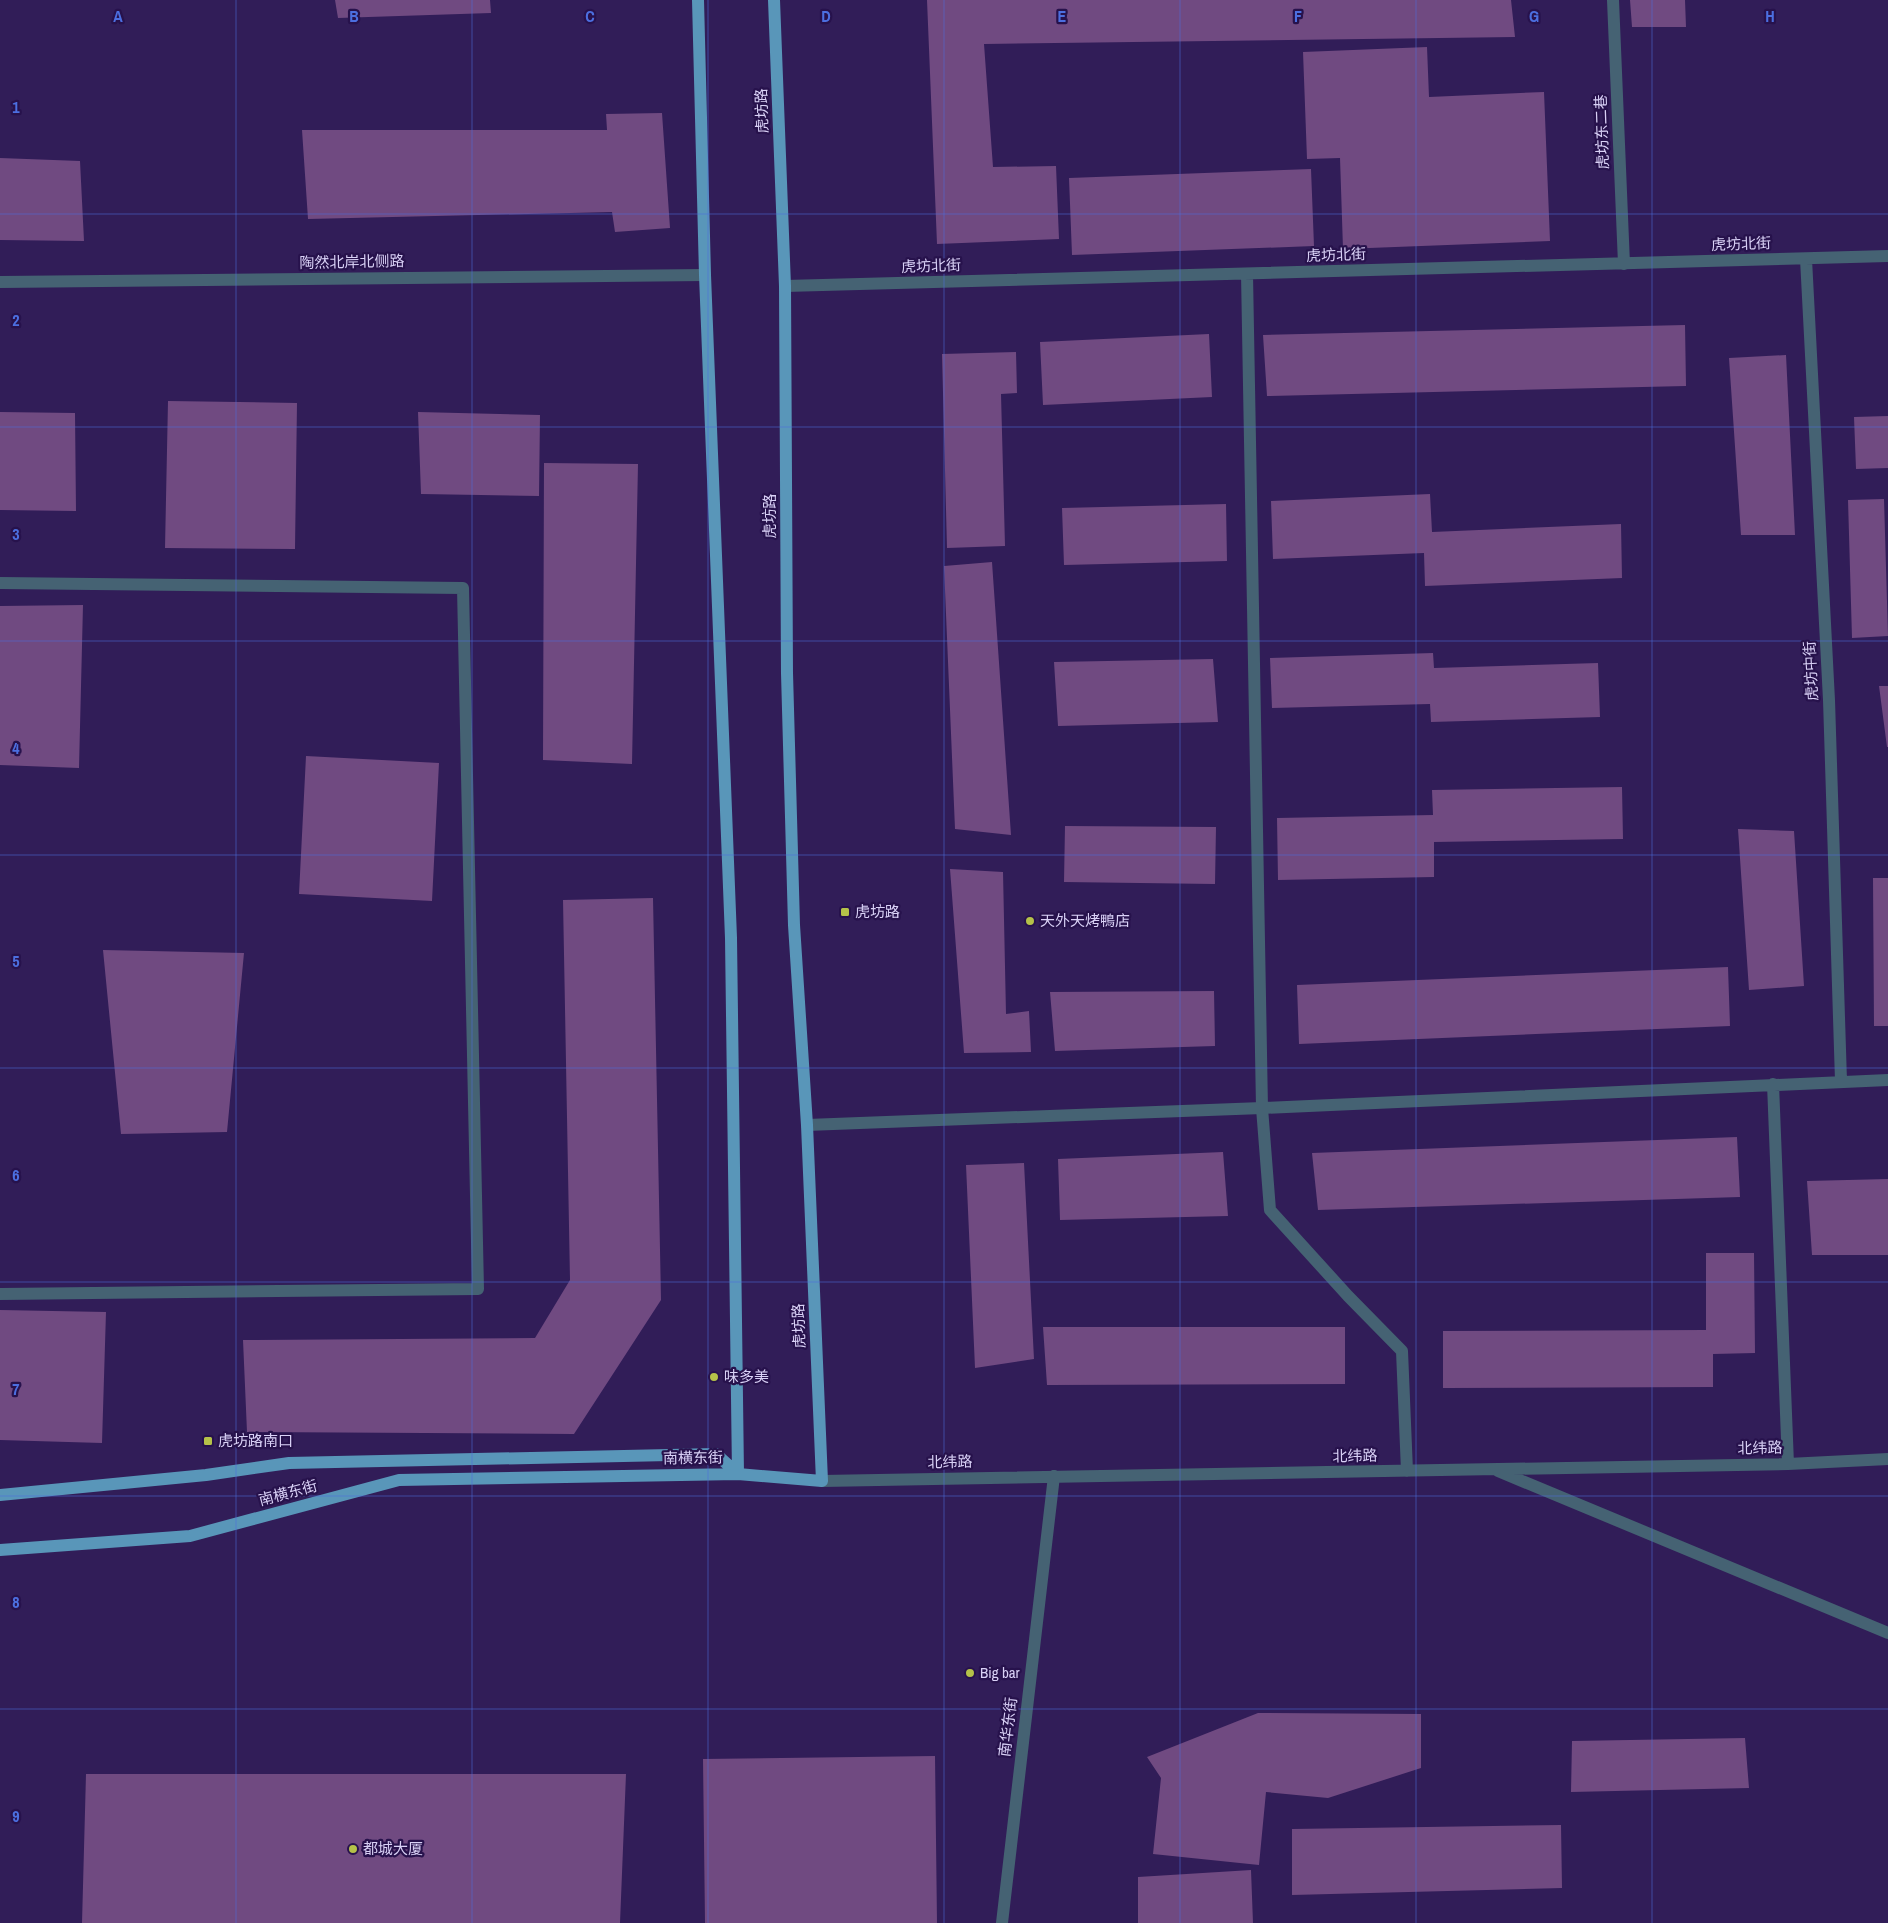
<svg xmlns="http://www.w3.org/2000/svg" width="1888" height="1923" viewBox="0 0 1888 1923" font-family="'Archivo Narrow','Noto Sans SC',sans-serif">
	<rect width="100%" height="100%" fill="#311d58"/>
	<path fill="#704a81" d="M335,0H490L491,13L338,18Z
		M927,0H1511L1515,37L984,44L993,167L1056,166L1059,239L937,244Z
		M1630,0H1685L1686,27H1632Z
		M1427,47L1429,97L1544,92L1550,241L1343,249L1340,158L1307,159L1303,52Z
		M662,113L670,228L615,232L612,212L308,219L302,130H607L606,114Z
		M0,158L80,161L84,241L0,240Z
		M1311,169L1314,246L1072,255L1069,178Z
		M1685,325L1686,386L1267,396L1263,335Z
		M1209,334L1212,397L1043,405L1040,342Z
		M1016,352L1017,393L1001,394L1005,546L947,548L942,354Z
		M1786,355L1795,535H1741L1729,358Z
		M168,401L297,403L295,549L165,548Z
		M0,412L75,413L76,511L0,510Z
		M418,412L540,415L539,496L421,494Z
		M1888,416V468L1856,469L1854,417Z
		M544,463L638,464L632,764L543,760Z
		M1430,494L1432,532L1621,524L1622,578L1425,586L1424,553L1273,559L1271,501Z
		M1884,499L1888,636L1852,638L1848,500Z
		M1226,504L1227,561L1064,565L1062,508Z
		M992,562L1011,835L955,829L944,566Z
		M83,605L79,768L0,765V606Z
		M1433,653L1434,668L1598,663L1600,717L1431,722L1430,704L1272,708L1270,658Z
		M1213,659L1218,722L1058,726L1054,662Z
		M1879,686H1888V747H1887Z
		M306,756L439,763L432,901L299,894Z
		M1622,787L1623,839L1434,842V877L1278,880L1277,818L1433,815L1432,790Z
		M1065,826L1216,827L1215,884L1064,882Z
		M1738,829L1794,831L1804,986L1749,990Z
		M950,869L1003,872L1006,1014L1029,1011L1031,1052L964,1053Z
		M1873,878H1888V1026H1874Z
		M653,898L661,1300L574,1434L247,1432L243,1340L535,1338L570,1280L563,900Z
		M103,950L244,953L227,1132L121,1134Z
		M1728,967L1730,1026L1299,1044L1297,985Z
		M1214,991L1215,1046L1055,1051L1050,992Z
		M1737,1137L1740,1197L1318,1210L1312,1153Z
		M1223,1152L1228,1216L1060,1220L1058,1159Z
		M1024,1163L1034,1359L975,1368L966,1165Z
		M1888,1179V1255H1812L1807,1181Z
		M1706,1253H1754L1755,1353L1713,1354V1387L1443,1388V1331L1706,1330Z
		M0,1310L106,1312L102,1443L0,1440Z
		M1043,1327H1345V1384L1047,1385Z
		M1258,1713L1421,1714V1768L1328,1798L1266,1792L1259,1865L1153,1854L1161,1778L1147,1757Z
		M1745,1738L1749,1788L1571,1792L1572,1741Z
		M935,1756L937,1923H705L703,1759Z
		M86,1774H626L620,1923H82Z
		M1561,1825L1562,1888L1292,1895V1829Z
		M1251,1870L1253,1923H1138V1877Z"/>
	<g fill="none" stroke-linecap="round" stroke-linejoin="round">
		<path stroke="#456273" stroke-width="12" d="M1613,0L1624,264
			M1806,259L1829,700L1841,1081
			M1247,274L1262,1108L1270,1210L1348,1296L1402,1351L1407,1471
			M0,282L705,275
			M785,286L1888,256
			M0,583L463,588L478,1289L0,1294
			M1773,1084L1788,1464
			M807,1125L1262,1108L1888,1080
			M1498,1471L1888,1633
			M822,1481L1788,1464L1888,1459
			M1002,1923L1054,1476"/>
		<path stroke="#5996b9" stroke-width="12" d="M698,0L705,275L731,938L738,1474
			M0,1495L206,1475L289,1463L716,1454L738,1474
			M0,1550L190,1536L399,1480L738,1474L822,1481L807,1125L794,925L787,673L785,286L774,0"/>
	</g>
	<path fill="none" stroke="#4c6fe0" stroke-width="1" stroke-opacity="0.55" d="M236,0V1923M472,0V1923M708,0V1923M944,0V1923M1180,0V1923M1416,0V1923M1652,0V1923M0,214H1888M0,427H1888M0,641H1888M0,855H1888M0,1068H1888M0,1282H1888M0,1496H1888M0,1709H1888"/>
	<g fill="#b5c249" stroke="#27124c" stroke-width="2">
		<rect x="840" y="907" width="10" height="10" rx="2.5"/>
		<circle cx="1030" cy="921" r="5"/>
		<circle cx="714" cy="1377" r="5"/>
		<rect x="203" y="1436" width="10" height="10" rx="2.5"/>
		<circle cx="970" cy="1673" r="5"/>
		<circle cx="353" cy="1849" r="5"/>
	</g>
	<g text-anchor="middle" stroke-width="4.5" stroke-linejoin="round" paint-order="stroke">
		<g font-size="15" fill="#d9d1f6" stroke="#27124c">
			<text transform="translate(762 111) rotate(-92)" y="5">虎坊路</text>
			<text transform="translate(1602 132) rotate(-92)" y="5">虎坊东二巷</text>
			<text transform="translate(1741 244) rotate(-2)" y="5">虎坊北街</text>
			<text transform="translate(1336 255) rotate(-2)" y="5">虎坊北街</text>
			<text transform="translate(352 262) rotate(-1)" y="5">陶然北岸北侧路</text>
			<text transform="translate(931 266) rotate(-2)" y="5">虎坊北街</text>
			<text transform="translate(770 516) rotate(-90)" y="5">虎坊路</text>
			<text transform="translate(1811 671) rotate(-93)" y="5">虎坊中街</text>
			<text transform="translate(799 1326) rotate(-92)" y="5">虎坊路</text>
			<text transform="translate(1760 1448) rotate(-1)" y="5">北纬路</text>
			<text transform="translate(1355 1456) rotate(-1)" y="5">北纬路</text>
			<text transform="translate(693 1458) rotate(-1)" y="5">南横东街</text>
			<text transform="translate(950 1462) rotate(-1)" y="5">北纬路</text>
			<text transform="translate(288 1493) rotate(-15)" y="5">南横东街</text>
			<text transform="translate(1008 1727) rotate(-83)" y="5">南华东街</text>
		</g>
		<g font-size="15" fill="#d9d1f6" stroke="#27124c" text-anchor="start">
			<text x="855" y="917">虎坊路</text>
			<text x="1040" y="926">天外天烤鴨店</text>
			<text x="724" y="1382">味多美</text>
			<text x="218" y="1446">虎坊路南口</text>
			<text x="980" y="1678">Big bar</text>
			<text x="363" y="1854">都城大厦</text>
		</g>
	</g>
	<g font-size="16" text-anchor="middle" font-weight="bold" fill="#4c6fe0" stroke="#27124c" stroke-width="4.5" stroke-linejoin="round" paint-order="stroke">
		<text x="118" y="22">A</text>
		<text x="354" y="22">B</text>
		<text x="590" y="22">C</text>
		<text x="826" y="22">D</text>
		<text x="1062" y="22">E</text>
		<text x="1298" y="22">F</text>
		<text x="1534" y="22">G</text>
		<text x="1770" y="22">H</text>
		<text x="16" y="113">1</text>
		<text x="16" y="326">2</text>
		<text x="16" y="540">3</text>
		<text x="16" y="754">4</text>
		<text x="16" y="967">5</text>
		<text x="16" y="1181">6</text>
		<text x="16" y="1395">7</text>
		<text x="16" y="1608">8</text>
		<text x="16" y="1822">9</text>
	</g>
</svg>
